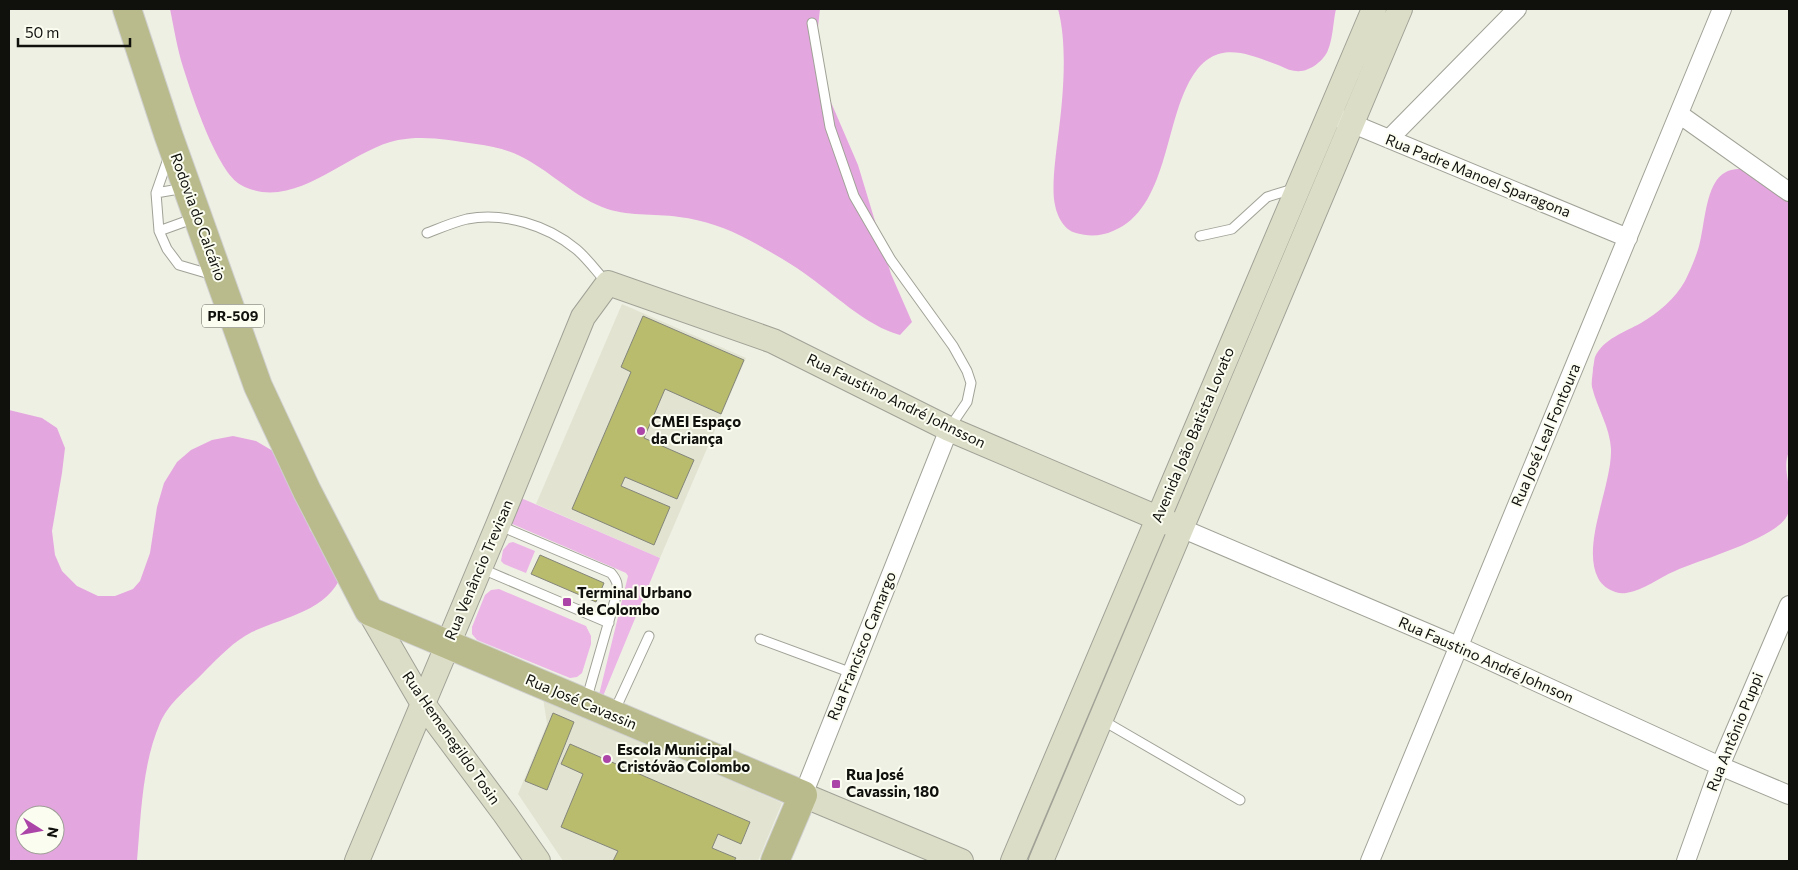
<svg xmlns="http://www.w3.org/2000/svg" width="1798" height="870" viewBox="0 0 1798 870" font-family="Commissioner,sans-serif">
	<rect width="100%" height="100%" fill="#eff0e4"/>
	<path fill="#e2e4d1" d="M622,304L746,358L660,558L536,504Z
		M543,698L782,803L758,861H563L518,794L547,724Z"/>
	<path fill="#ebb5e6" d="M521,498L660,558L601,701L598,699L628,576L626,573L510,523Z
		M513,542L535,551L526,573L504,564L501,561L503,550L509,543Z
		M499,589L586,626L591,636V644L582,673L577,677L570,678L477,640L472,634V627L485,595L491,590Z"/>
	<path fill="#e4a6df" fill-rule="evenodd" d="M170,9H820L815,54L821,79L858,165L891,274L912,322L900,335C866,326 833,293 804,273C787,261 767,250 749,240C727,228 704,220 679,217C653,213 627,217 602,207C572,195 549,170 520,156C506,149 491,146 476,144C450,140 424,135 398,140C348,150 294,214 241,185C217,172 192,95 183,67C177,48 174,28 170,9Z
		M1058,9H1336C1333,22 1333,38 1328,50C1324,61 1308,73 1296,71C1290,71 1283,67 1278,65C1244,52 1215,40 1192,77C1164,122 1168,209 1113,231C1102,236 1089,237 1076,233C1064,230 1057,216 1055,205C1051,188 1056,154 1058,137C1063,99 1068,46 1058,9Z
		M1745,168L1789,190V452C1780,471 1797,496 1787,516C1775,539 1699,560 1675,571C1658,578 1645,590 1626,593C1616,595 1602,587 1598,578C1581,545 1612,486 1611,449C1610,427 1597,408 1592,387C1591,381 1593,374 1593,368C1594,364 1594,360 1595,357C1603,339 1625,332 1641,323C1658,313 1675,299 1685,281C1690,271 1696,257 1699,246C1705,226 1705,182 1726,172C1731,169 1739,169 1745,168Z
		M9,410L42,418L57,428L65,448L62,473L52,531L55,555L62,571L77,586L98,596H115L133,589L140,581L150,553L157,507L164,483L177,462L191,450L212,440L233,436L256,441L278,454L302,499L310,530L328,550L342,574C328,611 284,617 252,632C234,641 219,657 205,671C190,687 169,702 160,723C142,765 141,815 137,861H9ZM25,815H55V845H25Z"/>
	<path fill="#b8bc6c" stroke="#84857a" d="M643,316L744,360L721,414L665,389L644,438L694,460L677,499L625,477L621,486L670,507L654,545L572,509L631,372L621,367Z
		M540,555L604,583L596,602L531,574Z
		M553,713L574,722L547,790L525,781Z
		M570,744L750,822L741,844L718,834L712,848L736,858L734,861H613L618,851L561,827L583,774L561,764Z"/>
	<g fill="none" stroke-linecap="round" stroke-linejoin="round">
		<g stroke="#a1a297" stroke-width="11">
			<path id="lane" d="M812,23L830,127L854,196L891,260L953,346L967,371L971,383L967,402L950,427
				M169,156L156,193L159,231L167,249L179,265L213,275
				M156,193L185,188
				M159,231L195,218
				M427,233C440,228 454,222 467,219C504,212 547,225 576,249C587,258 597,272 607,283
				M1200,236L1232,229L1267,197L1293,189
				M498,525L611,573C617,580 618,584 617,593L586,701
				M480,568L609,623
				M760,639L852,673
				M614,712L649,636
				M1102,720L1240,800"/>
		</g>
		<g stroke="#a1a297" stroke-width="20">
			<path id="street" d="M1679,114L1789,192
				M1341,119L1628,238
				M1389,139L1517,9
				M1181,528L1458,646L1720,766L1789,795
				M803,795L949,429
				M1370,861L1722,9
				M1686,861L1720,766L1789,605"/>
		</g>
		<g stroke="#a1a297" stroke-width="26">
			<path id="secondary" d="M369,611L423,704L505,814L538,861
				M803,795L961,861
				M357,861L498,525L583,317L608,283L773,341L949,429L1181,528
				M1013,861L1374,9
				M1041,861L1400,9"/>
		</g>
		<g stroke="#cfcfcf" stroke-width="30">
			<path id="primary" d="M127,9L168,134L258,386L307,491L369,611L803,795L775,861"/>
		</g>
		<use href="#lane" stroke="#fff" stroke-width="9"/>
		<use href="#street" stroke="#fff" stroke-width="18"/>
		<use href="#secondary" stroke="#dcddc6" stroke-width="24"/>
		<use href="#primary" stroke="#b9bb8c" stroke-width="28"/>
	</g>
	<g fill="#ac45a8" stroke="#fcfdf1" stroke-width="2">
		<circle cx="641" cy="431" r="5"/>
		<rect x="562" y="597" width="10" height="10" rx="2.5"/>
		<circle cx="607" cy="759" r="5"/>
		<rect x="831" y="779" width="10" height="10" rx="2.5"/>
	</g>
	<g text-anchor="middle" stroke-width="4" stroke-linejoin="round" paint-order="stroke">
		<rect fill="#fcfdf1" stroke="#575851" stroke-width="1" x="202" y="304.5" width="62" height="23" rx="4"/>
		<g font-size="14" font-weight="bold" fill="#10110d">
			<text x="233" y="321">PR-509</text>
		</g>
		<g font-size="15" fill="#10110d" stroke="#fcfdf1">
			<text transform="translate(1478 176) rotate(22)" y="5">Rua Padre Manoel Sparagona</text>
			<text transform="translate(198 217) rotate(70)" y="5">Rodovia do Calcário</text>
			<text transform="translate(896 401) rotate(26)" y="5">Rua Faustino André Johnsson</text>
			<text transform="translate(1193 435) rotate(-67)" y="5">Avenida João Batista Lovato</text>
			<text transform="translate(1546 435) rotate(-67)" y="5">Rua José Leal Fontoura</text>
			<text transform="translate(479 570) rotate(-67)" y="5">Rua Venâncio Trevisan</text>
			<text transform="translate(862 646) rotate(-68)" y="5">Rua Francisco Camargo</text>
			<text transform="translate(1486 660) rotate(24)" y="5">Rua Faustino André Johnson</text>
			<text transform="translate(581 702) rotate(23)" y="5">Rua José Cavassin</text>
			<text transform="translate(1735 732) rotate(-68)" y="5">Rua Antônio Puppi</text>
			<text transform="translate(451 738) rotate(55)" y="5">Rua Hemenegildo Tosin</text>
		</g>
		<g font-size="15" font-weight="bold" fill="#10110d" stroke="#fcfdf1" text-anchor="start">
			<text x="651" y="427">CMEI Espaço<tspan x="651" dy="17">da Criança</tspan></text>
			<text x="577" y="598">Terminal Urbano<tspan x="577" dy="17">de Colombo</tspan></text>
			<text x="617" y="755">Escola Municipal<tspan x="617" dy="17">Cristóvão Colombo</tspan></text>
			<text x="846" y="780">Rua José<tspan x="846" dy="17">Cavassin, 180</tspan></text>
		</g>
	</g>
	<rect width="1798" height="870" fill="none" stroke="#10110d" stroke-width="20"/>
	<g transform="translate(40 830) rotate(101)"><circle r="24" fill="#fcfdf1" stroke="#9e9f96"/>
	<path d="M0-4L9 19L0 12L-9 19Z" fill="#ac45a8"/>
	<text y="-8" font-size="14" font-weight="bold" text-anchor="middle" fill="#10110d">N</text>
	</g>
	<path d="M18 38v8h112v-8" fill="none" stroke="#10110d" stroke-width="2.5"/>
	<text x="25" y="38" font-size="15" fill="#10110d" stroke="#fcfdf1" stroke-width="4" paint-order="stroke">50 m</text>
</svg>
